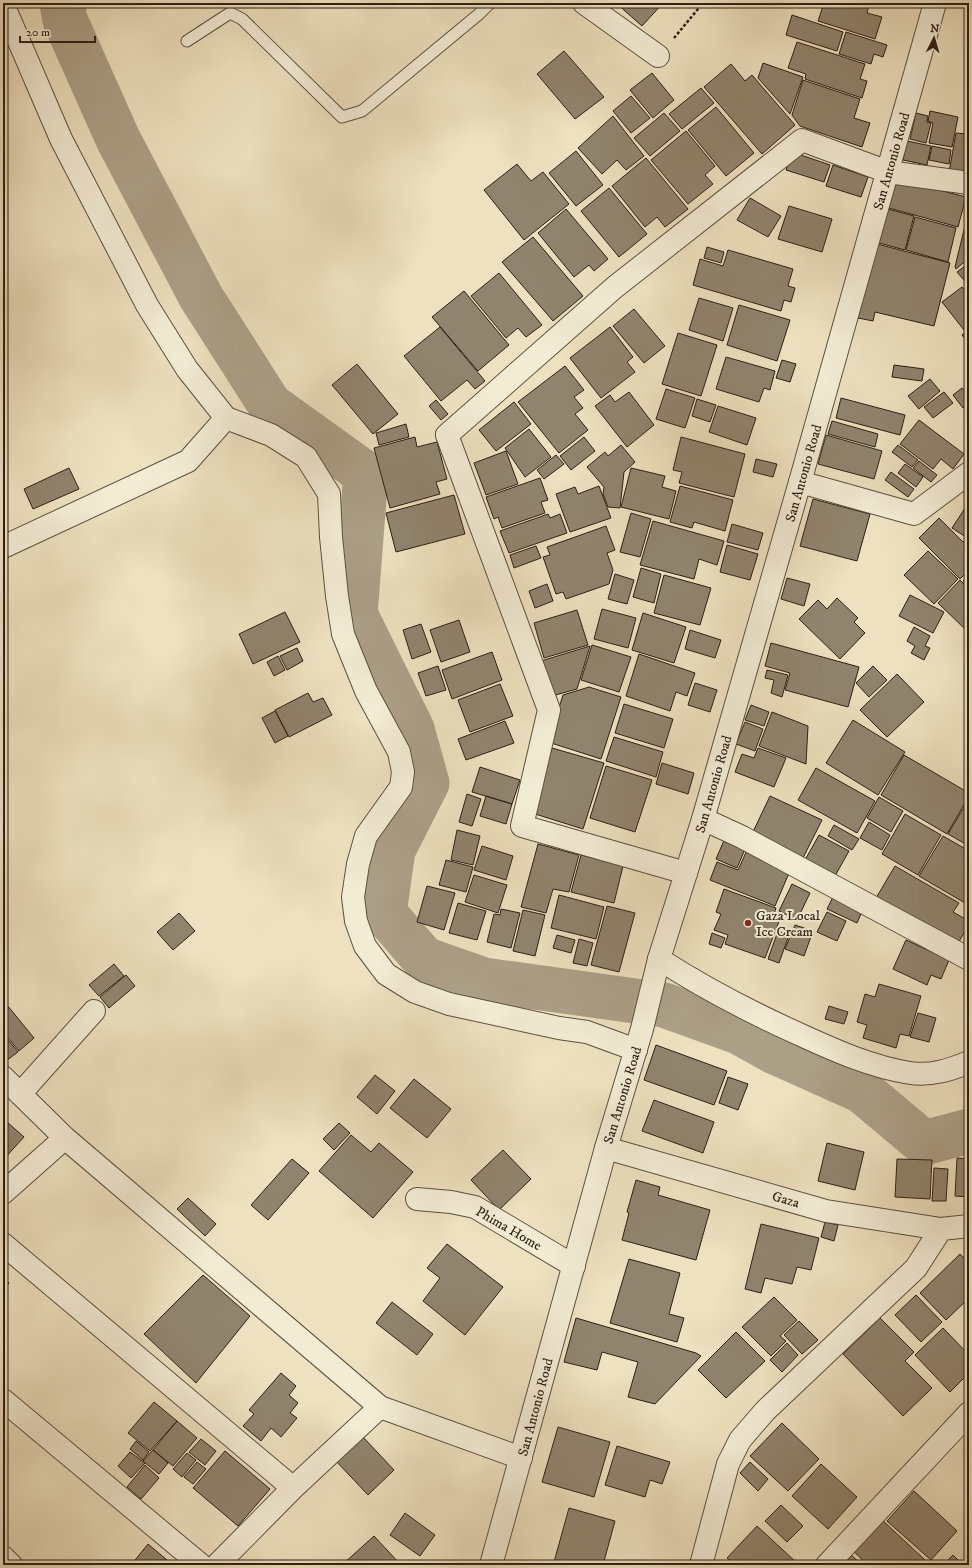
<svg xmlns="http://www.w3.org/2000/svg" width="972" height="1568" viewBox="0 0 972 1568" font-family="'IM FELL DW Pica',serif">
	<rect width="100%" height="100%" fill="#ede1bf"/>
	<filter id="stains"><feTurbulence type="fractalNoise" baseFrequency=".005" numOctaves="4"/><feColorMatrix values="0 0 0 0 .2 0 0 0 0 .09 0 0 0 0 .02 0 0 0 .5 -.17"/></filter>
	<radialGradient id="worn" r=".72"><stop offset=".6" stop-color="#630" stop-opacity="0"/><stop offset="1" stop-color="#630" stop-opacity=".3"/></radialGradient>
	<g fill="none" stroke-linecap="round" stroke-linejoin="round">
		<path stroke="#ab9f86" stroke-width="45" d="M62,3L65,20L118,139L201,297L270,405L366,474L355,614L412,729L427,783L393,850L384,913L424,959L484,980L664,1005L739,1032L775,1052L862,1091L924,1143L969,1131"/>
	</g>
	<path fill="#90846e" stroke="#2c1f16" d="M616,3H663L642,26Z
		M824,3H836L848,7L849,3H863L869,5L867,13L882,17L875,39L818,21Z
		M792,15L843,32L837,51L786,35Z
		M846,32L887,45L883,57L874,54L871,64L839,54Z
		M797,42L865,64L860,79L867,81L862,98L805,79L806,74L788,68Z
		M564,51L604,97L575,119L537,74Z
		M763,63L803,77L790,114L758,78Z
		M731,64L745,81L752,75L795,125L762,154L704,87Z
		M652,73L674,100L653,118L630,90Z
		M803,80L860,99L854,118L870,123L862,147L800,126L792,115Z
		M701,88L714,103L682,129L669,114Z
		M631,96L650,118L631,133L613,111Z
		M716,107L754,153L726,176L688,130Z
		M930,111L958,117L952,147L929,143L933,123L928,121Z
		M664,113L680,131L650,156L634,138Z
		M916,113L928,116L927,122L931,123L926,143L910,139Z
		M613,116L644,156L626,170L617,160L602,174L578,148Z
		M686,131L715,166L705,175L713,184L688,204L651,160Z
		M956,133L967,134L965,141L969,144V174L949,172Z
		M907,141L931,146L927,165L903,160Z
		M932,146L951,150L949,164L929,160Z
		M576,151L603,185L576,206L549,173Z
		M792,152L830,165L824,182L786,170Z
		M646,158L688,209L665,227L657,217L645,227L612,186Z
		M517,164L531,181L543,172L569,204L524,240L484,190Z
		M833,165L868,177L861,197L826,186Z
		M896,179L966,197L958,227L889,208Z
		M609,188L647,234L619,257L581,211Z
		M750,198L781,216L768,237L737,220Z
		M789,206L832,219L822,252L778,239Z
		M566,209L608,259L594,271L589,265L574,277L538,233Z
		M888,209L914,216L905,250L879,243Z
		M969,209V258L956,269L955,267Z
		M915,217L956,228L948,262L906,250Z
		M533,237L583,296L553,321L502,262Z
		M877,244L950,263L934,326L875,312L873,321L858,318Z
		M707,247L724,252L721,263L704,258Z
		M728,250L793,269L788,286L795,288L791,302L784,300L781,311L693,285L700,259L723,266Z
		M969,263V286L957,272Z
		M499,273L542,325L526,337L518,328L506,338L471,296Z
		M962,287L969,296V326L964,330L942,302Z
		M464,291L509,345L478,371L432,317Z
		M699,298L733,308L723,341L689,330Z
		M739,305L790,320L777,361L727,345Z
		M634,309L665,346L644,363L613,326Z
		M440,327L485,381L475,389L467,380L441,401L404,356Z
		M610,327L633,357L627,362L635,372L601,398L570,358Z
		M969,329V344L962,335Z
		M678,333L717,345L701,396L662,384Z
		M726,357L775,371L770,390L764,388L759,402L716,389Z
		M782,360L796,364L790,382L776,378Z
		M357,364L398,414L373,434L332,385Z
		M894,365L924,369L922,381L892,377Z
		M565,366L584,390L574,397L583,408L575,414L588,430L559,453L518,402Z
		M930,379L940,391L919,409L908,396Z
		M962,388L969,396V404L963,408L953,395Z
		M666,389L695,398L685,428L656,419Z
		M629,392L654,425L627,447L595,406L610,395L615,402Z
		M944,392L953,403L933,418L924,407Z
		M841,398L905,415L900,435L836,418Z
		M697,399L716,405L710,422L692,416Z
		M436,400L448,414L441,420L429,406Z
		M514,402L531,424L496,451L479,430Z
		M718,406L756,418L747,445L709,432Z
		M919,420L964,454L953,469L941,459L933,469L900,444Z
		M832,421L878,434L875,447L828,434Z
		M406,424L409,437L379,445L376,433Z
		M529,429L551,457L525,477L505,448Z
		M826,435L882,451L874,479L818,464Z
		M415,437L417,447L437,442L447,479L436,482L440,494L390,508L374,448Z
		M584,437L595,451L571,470L560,456Z
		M681,437L745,454L734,497L679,483L682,472L673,470Z
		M621,445L635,462L624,472L620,508L608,507L603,494L604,487L587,467L605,452L608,456Z
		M898,445L918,460L912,467L892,452Z
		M506,451L518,484L486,495L474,463Z
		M556,455L564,464L544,479L537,470Z
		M756,459L777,464L773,477L753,472Z
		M919,461L937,475L931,482L913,468Z
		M905,464L923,477L916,487L898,473Z
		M69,468L79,489L33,509L24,489Z
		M631,468L665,476L662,487L676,491L669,519L621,507Z
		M891,472L914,489L908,497L885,480Z
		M540,478L548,500L541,502L545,513L502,528L498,517L494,519L486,497Z
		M599,486L611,518L570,532L556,494L575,487L578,494Z
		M680,486L733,500L725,531L694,522L692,528L670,522Z
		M454,495L465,534L396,552L386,513Z
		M813,499L870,514L857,561L800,546Z
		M969,502V539L952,528Z
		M631,513L651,519L640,557L620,552Z
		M548,514L550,518L560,514L567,533L509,553L500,531Z
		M939,518L963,542L966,539L969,543V570L960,579L919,538Z
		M653,521L724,541L717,565L699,559L694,579L640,565Z
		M732,524L763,533L758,550L727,542Z
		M606,526L615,550L607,553L613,570L609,584L566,599L563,592L556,594L543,557L550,555L547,547Z
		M727,545L758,554L750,580L720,572Z
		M536,546L541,558L514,568L510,555Z
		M928,551L958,579L934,604L904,575Z
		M641,568L661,574L654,603L633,597Z
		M615,574L634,580L627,604L608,599Z
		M664,575L711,588L700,625L654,613Z
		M969,575V587L963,581Z
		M787,578L810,584L804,606L781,599Z
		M960,580L969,589L964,596L969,601V629L967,631L938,603Z
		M547,584L553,601L535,608L529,591Z
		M910,595L944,612L933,633L899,616Z
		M837,598L858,618L854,622L865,633L840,659L799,619L818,600L827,609Z
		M602,609L636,618L628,648L594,639Z
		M577,610L588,645L544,658L534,623Z
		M285,612L300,642L253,664L239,634Z
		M643,613L686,627L674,663L632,650Z
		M459,620L470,652L441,662L430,630Z
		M421,624L431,652L412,659L403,630Z
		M914,627L930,636L925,646L930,648L924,660L911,653L915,646L907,641Z
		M690,630L721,640L715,658L685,649Z
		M771,643L859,667L848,707L785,690L790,673L765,666Z
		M592,645L631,657L619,692L581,680Z
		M590,646L577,689L552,696L541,661Z
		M297,648L303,661L287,670L280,656Z
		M492,652L502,680L452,699L442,670Z
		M639,654L695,673L687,696L676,692L670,711L626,696Z
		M278,656L285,670L274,676L267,662Z
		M438,666L446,690L426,696L418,673Z
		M873,666L887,680L869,697L856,683Z
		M767,670L788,675L782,697L771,693L774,680L765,678Z
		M897,674L924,702L887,737L860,710Z
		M695,683L717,690L710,712L688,705Z
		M500,684L513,716L470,732L458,700Z
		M589,687L621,697L601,759L548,742L563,695Z
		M308,693L313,702L323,698L332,715L289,737L275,710Z
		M624,704L673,719L664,748L615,733Z
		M751,705L769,712L764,726L745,720Z
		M275,711L288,736L275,743L262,718Z
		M772,712L808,726L806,764L759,746Z
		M853,720L905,752L878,795L826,763Z
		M505,721L514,743L466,760L458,739Z
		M745,722L763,729L755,751L736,744Z
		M614,737L663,752L656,777L606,761Z
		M552,748L604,763L583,829L532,813Z
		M758,748L786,758L774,787L735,772L742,754L754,758Z
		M904,755L969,793V796L947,834L881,795Z
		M662,763L694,773L688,794L656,784Z
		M606,766L652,780L635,832L590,818Z
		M480,767L520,780L512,804L472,792Z
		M816,768L875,801L857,833L798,800Z
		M467,794L481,799L472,826L459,822Z
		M486,796L512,804L506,824L480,816Z
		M770,796L822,820L803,858L752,834Z
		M879,797L903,811L891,832L867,818Z
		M967,802L969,803V846L948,834Z
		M905,814L941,835L918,875L882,854Z
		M869,822L890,835L882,850L860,838Z
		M834,825L859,839L852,850L828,836Z
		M457,830L480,836L473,865L451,860Z
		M819,835L849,851L835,876L805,860Z
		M943,836L969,851V896L965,903L919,876Z
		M725,838L746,847L737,868L716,859Z
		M538,844L579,855L569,892L553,889L546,913L521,907Z
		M482,846L513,856L506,880L474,870Z
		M748,848L792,866L775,906L710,880L717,862L738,870Z
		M581,855L623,866L614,903L571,892Z
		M446,860L473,867L466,892L439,885Z
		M895,866L959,903L953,912L969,921V924L957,945L876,898Z
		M474,875L507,885L498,913L465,902Z
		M792,884L810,893L797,920L779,911Z
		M427,886L455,893L444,930L417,922Z
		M724,889L776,908L774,914L781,916L765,958L725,944L728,935L714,930L721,914L716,912Z
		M835,893L864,907L857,923L827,909Z
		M559,895L604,907L596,939L551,928Z
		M458,903L486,911L477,940L449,933Z
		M607,906L635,913L619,972L591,965Z
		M501,909L520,913L511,948L487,942L494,914L500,915Z
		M523,910L545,915L535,956L513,951Z
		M827,912L846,921L837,941L817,932Z
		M179,913L195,931L173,950L157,932Z
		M795,925L813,931L804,956L785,949Z
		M778,931L789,935L779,963L768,959Z
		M712,933L725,938L721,948L709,944Z
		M557,935L575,940L571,953L553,948Z
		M579,939L593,943L587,966L573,963Z
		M906,940L949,960L941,979L931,975L927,985L893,969Z
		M114,964L124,976L99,996L89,985Z
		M126,975L135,986L109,1008L100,997Z
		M879,984L921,996L909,1036L900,1034L896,1048L863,1038L867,1025L857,1022L865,994L875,997Z
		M7,1005L34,1038L19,1051L3,1032V1008Z
		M829,1006L848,1012L844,1024L825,1019Z
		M918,1013L936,1018L929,1042L910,1037Z
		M3,1034L18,1052L3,1063Z
		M656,1045L727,1071L714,1105L644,1080Z
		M375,1075L395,1091L377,1114L357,1097Z
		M728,1077L748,1084L738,1110L719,1103Z
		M414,1079L451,1109L427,1138L390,1108Z
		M654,1100L714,1122L703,1153L642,1131Z
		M7,1122L24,1137L3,1160V1126Z
		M339,1123L350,1133L334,1150L323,1139Z
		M351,1135L371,1152L379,1143L413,1172L373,1218L319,1171Z
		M827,1143L864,1152L855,1190L818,1181Z
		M503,1150L531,1179L499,1210L471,1180Z
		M957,1158L969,1159V1197L955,1196Z
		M292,1159L309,1173L268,1220L251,1205Z
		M897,1159L932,1160L930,1199L895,1197Z
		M934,1168L948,1169L946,1201H932Z
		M636,1180L660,1187L658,1195L710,1210L696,1260L622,1240L629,1213L627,1212Z
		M188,1198L216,1224L205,1236L177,1209Z
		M825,1222L838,1225L834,1241L821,1237Z
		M761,1224L819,1238L811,1270L797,1267L792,1284L765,1278L761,1293L745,1289Z
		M447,1244L503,1287L465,1335L423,1301L440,1278L427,1268Z
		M960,1254L969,1263V1298L946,1320L920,1293Z
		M629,1259L680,1273L669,1314L684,1318L677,1342L610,1323Z
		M203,1275L250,1316L196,1383L144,1334Z
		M3,1278L9,1283L3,1291Z
		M916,1295L942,1322L921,1342L895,1315Z
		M774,1297L797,1320L780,1336L786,1341L771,1356L742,1327Z
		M392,1302L433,1334L417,1355L376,1323Z
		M576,1318L696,1353L701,1356L655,1404L628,1397L638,1362L602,1352L597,1370L564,1362Z
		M880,1318L914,1352L905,1361L932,1388L903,1416L843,1354Z
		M799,1321L818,1340L802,1354L784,1335Z
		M943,1328L969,1355V1373L950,1392L915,1355Z
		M736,1332L765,1361L726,1398L698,1370Z
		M787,1343L798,1355L782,1372L770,1360Z
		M281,1373L296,1386L289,1395L298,1403L290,1413L297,1418L281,1437L271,1428L261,1441L243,1426L254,1414L249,1410Z
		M154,1402L177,1421L150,1451L128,1433Z
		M177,1421L197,1438L173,1466L153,1450Z
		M782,1423L819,1459L788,1491L750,1456Z
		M558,1427L610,1442L594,1497L542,1482Z
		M362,1436L394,1470L368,1495L336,1461Z
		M3,1437L7,1440L3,1445Z
		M201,1439L216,1451L205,1465L189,1452Z
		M136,1441L149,1452L143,1460L130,1449Z
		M617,1446L670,1462L662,1484L650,1480L645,1497L605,1485Z
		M153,1450L168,1463L159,1474L143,1461Z
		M225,1451L270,1489L238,1526L193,1488Z
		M130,1452L145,1463L131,1478L118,1466Z
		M187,1453L196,1460L182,1477L173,1469Z
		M197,1462L206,1469L193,1484L184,1477Z
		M750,1462L768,1479L758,1491L740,1473Z
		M821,1464L857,1497L828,1529L792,1496Z
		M145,1465L159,1478L141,1499L127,1487Z
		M914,1491L957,1531L931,1560L887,1521Z
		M781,1505L803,1526L787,1542L765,1521Z
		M569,1508L615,1521L603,1565H564L554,1562Z
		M405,1513L435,1535L420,1556L390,1535Z
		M880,1518L925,1560L921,1565H868L851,1549Z
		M757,1526L797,1563L795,1565H735L727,1558Z
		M374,1536L401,1565H342Z
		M148,1544L173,1565H131Z
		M849,1553L862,1565H837Z
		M953,1555L963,1565H943Z"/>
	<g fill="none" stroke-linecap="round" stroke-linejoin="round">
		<g stroke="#5c5040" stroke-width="13">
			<path id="service" d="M187,41L230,13L242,19L342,117L362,111L479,14L490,3"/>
		</g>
		<g stroke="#5c5040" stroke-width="24">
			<path id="minor" d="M584,3L658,56
				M3,4L61,139L147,305L187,369L226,418L271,435L306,457L329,494L331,537L337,596L343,634L366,691L399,752L403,772L401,787L366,836L358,864L353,897L356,921L365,946L386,974L415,992L449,1004L559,1028L587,1032L636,1050
				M800,482L914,514L969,473
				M3,547L188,461L226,418
				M703,819L742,837L969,959
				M686,873L522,826L549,710L447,435L615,287L802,140L888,172L969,183
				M659,959C704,988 752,1013 801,1035C836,1051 872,1067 910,1073C931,1076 950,1070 969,1062
				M3,1077L65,1138
				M20,1094L94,1011
				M606,1148L826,1211L941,1229L969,1226
				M3,1193L65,1138L380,1407L521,1458
				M417,1199L451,1202L475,1207L574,1266
				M3,1244L293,1488
				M3,1400L201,1565
				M3,1557L11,1565
				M217,1565L293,1488L380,1407
				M701,1565L728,1464L740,1440L765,1411L916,1268L941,1229
				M827,1565L969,1413"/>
		</g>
		<g stroke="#5c5040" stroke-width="24">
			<path id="tertiary" d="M491,1565L606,1148L642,1029L659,959L703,819L800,482L935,3"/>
		</g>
		<path stroke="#2c1f16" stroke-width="2.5" stroke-dasharray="3 2" stroke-linecap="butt" d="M674,38L703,3"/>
		<use href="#service" stroke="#f3ecd5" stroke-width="11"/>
		<use href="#minor" stroke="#f3ecd5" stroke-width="22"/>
		<use href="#tertiary" stroke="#f3ecd5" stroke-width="22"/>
	</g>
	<circle fill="#8f2418" stroke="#f3ecd5" stroke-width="1.5" cx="748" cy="923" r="4"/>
	<g text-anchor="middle" stroke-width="4" stroke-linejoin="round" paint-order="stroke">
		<g font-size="14" fill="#2c1f16" stroke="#f3ecd5">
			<text transform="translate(891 161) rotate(-74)" y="5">San Antonio Road</text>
			<text transform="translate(803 473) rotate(-74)" y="5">San Antonio Road</text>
			<text transform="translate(713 784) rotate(-74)" y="5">San Antonio Road</text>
			<text transform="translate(622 1095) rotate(-73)" y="5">San Antonio Road</text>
			<text transform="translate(786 1199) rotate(16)" y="5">Gaza</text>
			<text transform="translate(509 1228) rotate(30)" y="5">Phima Home</text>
			<text transform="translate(535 1407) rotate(-75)" y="5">San Antonio Road</text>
		</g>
		<g font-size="14" fill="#2c1f16" stroke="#f3ecd5" text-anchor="start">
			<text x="756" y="920">Gaza Local<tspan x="756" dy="16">Ice Cream</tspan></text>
		</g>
	</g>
	<rect width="972" height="1568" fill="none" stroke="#ede1bf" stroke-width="16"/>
	<rect x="4" y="4" width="964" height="1560" fill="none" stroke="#2c1f16" stroke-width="2"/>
	<rect x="8" y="8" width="956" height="1552" fill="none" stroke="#2c1f16"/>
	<g transform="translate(934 38) rotate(5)" stroke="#f3ecd5" stroke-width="3" paint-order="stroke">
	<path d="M0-3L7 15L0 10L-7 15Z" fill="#2c1f16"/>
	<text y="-6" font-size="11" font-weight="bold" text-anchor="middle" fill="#2c1f16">N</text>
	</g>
	<path d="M20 36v6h75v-6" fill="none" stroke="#2c1f16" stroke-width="2"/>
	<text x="26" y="36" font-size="12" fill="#2c1f16" stroke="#f3ecd5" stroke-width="3" paint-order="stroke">20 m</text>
	<rect width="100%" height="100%" filter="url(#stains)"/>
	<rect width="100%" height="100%" fill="url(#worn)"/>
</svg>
